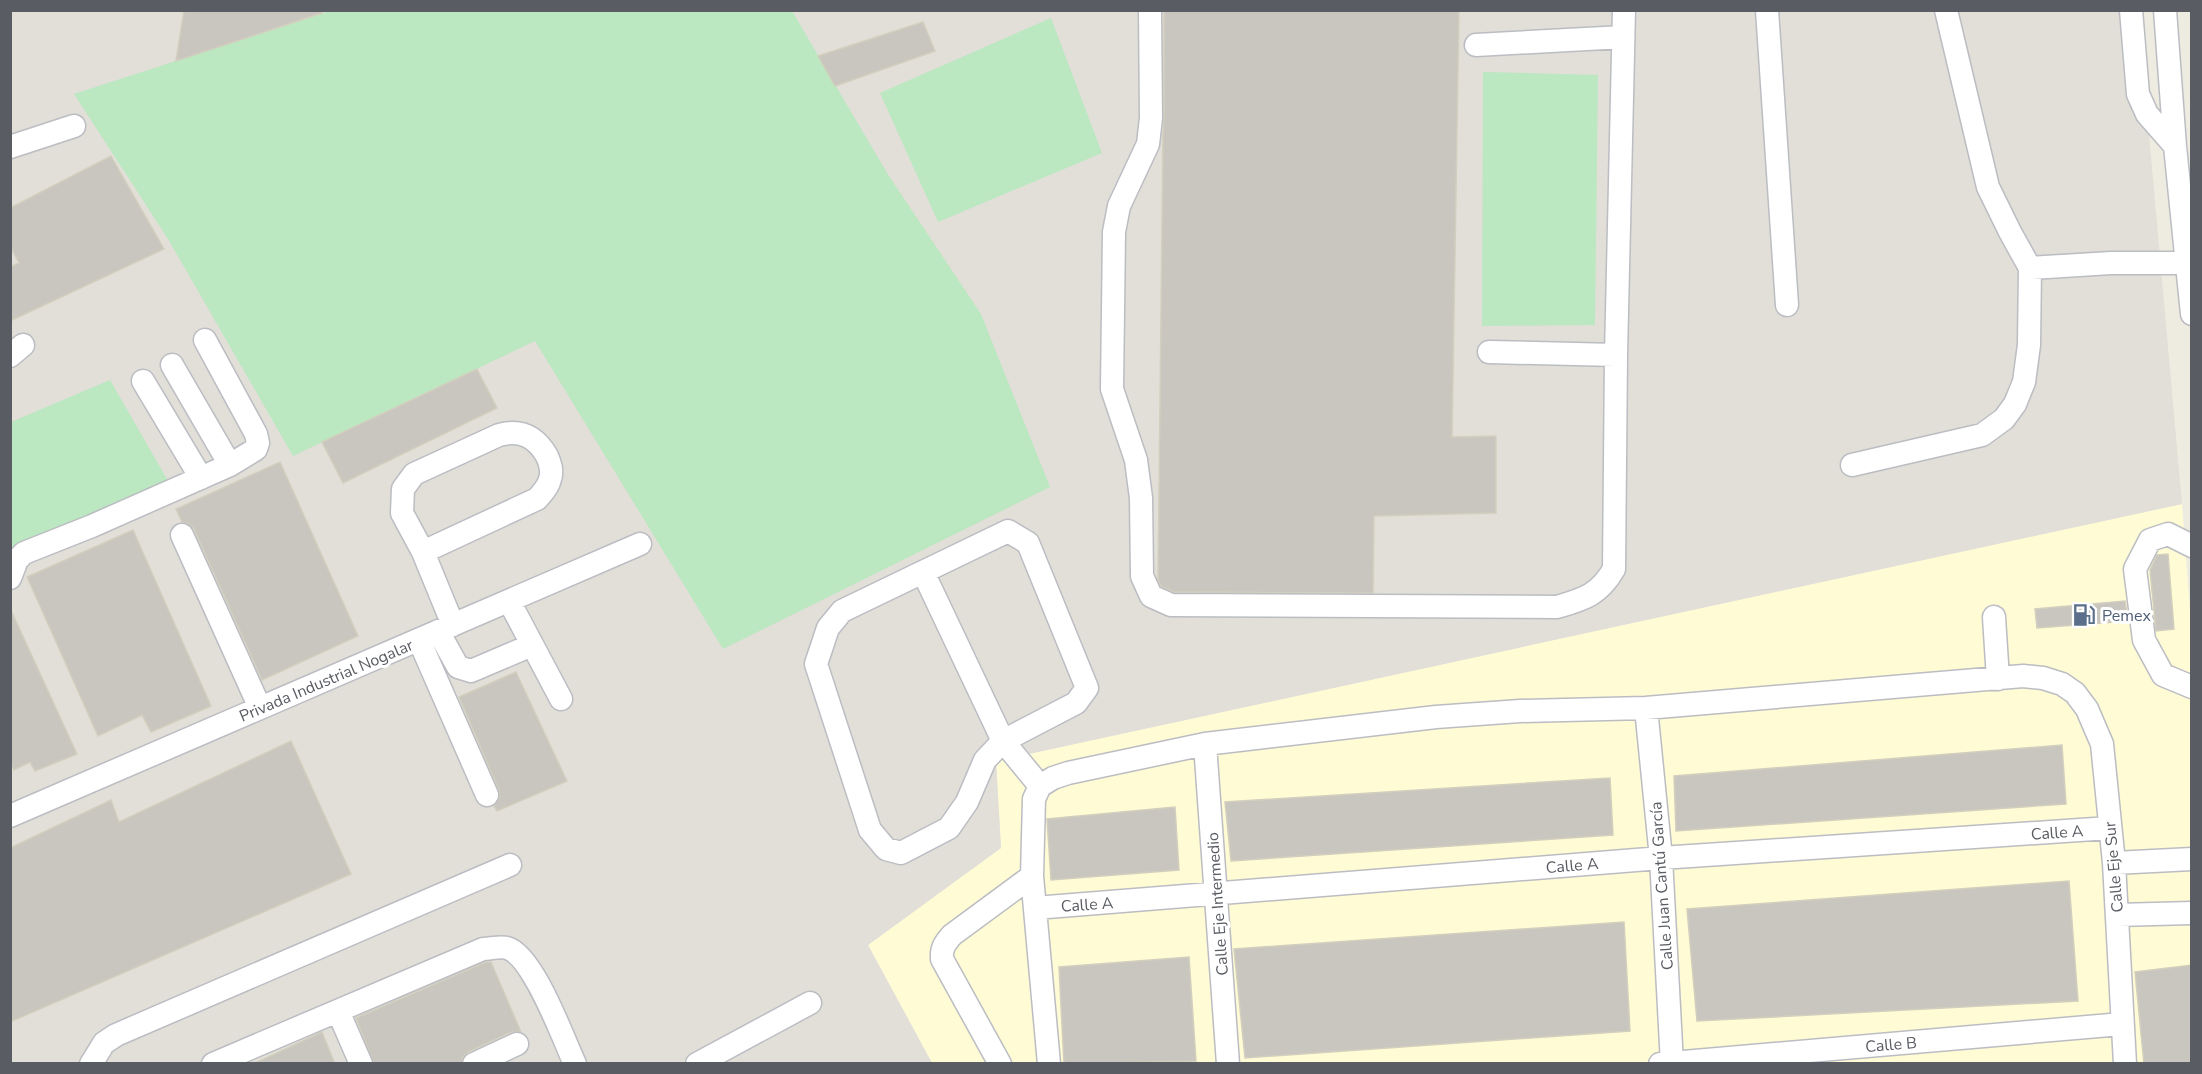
<svg xmlns="http://www.w3.org/2000/svg" width="2202" height="1074" viewBox="0 0 2202 1074" font-family="'Nunito Sans',sans-serif">
	<rect width="100%" height="100%" fill="#eeece0"/>
	<path fill="#fffbd4" d="M2182,504L2192,637L2191,1063H932L868,945L1001,848L996,761Z"/>
	<path fill="#e1dfd8" d="M10,11H2138L2182,504L996,761L1001,848L868,945L932,1063H11Z"/>
	<path fill="#bbe7c1" d="M330,11H792L887,173L981,314L1050,487L723,649L535,341L293,456L168,239L74,94Z
		M1051,18L1102,153L938,222L880,93Z
		M1483,72L1598,75L1595,325L1482,326Z
		M110,380L171,486L11,554V422Z"/>
	<path fill="#c8c6be" stroke="#d3cfbe" stroke-width="1.5" d="M184,10H321L322,13L176,61Z
		M1164,10H1459L1452,437L1496,436V513L1374,516L1373,593L1174,592L1161,586L1158,579L1163,135L1164,118Z
		M923,22L935,51L835,86L818,56Z
		M111,156L164,249L10,321V267L19,263L10,246V208Z
		M477,369L497,408L343,483L322,442Z
		M280,462L358,636L262,680L194,529L189,524L182,522L176,509Z
		M133,530L211,706L151,732L142,715L98,736L27,577Z
		M2168,554L2174,629L2156,631L2150,570L2157,555Z
		M2125,601L2128,621L2037,628L2035,609Z
		M10,608L77,754L35,771L30,762L14,770L10,762Z
		M516,672L567,781L497,811L494,806L500,797L499,790L459,697Z
		M291,741L351,874L10,1022V848L111,800L119,822Z
		M2062,745L2066,804L1676,831L1674,776Z
		M1610,778L1613,835L1231,861L1225,802Z
		M1175,807L1179,870L1051,880L1047,819Z
		M2069,881L2078,1001L1697,1021L1687,909Z
		M1624,922L1630,1031L1245,1058L1234,949Z
		M1189,957L1196,1061L1064,1064L1059,967Z
		M486,962H491L521,1032H511L468,1052L463,1057L461,1064H374L356,1018Z
		M2192,965V1064H2144L2135,972Z
		M322,1032L335,1064H253Z"/>
	<g fill="none" stroke-linecap="round" stroke-linejoin="round">
		<g stroke="#bbbdc3" stroke-width="25">
			<path id="minor" d="M1150,10L1151,118L1148,144L1119,206L1114,232L1112,389L1136,460L1141,498L1142,576L1151,596L1171,605L1557,607C1584,599 1599,595 1614,569L1616,355L1624,10
				M1767,10L1787,305
				M1946,10L1988,187L2010,232L2030,268L2111,263H2187
				M2131,10L2138,94L2147,114L2175,146
				M2165,10L2175,146L2192,314
				M1476,45L1623,37
				M10,147L74,126
				M1489,352L1616,355
				M10,356L23,345
				M172,365L230,465
				M143,381L201,478
				M1852,465L1982,435L2004,419L2015,404L2024,382L2029,345L2030,268
				M1008,531L1028,543L1087,688L1076,703L1003,741L985,760L967,802L949,828L901,853L886,849L870,830L816,664L828,628L842,611Z
				M182,535L260,708
				M2192,546L2168,534L2150,540L2135,569L2144,640L2163,675L2192,687
				M423,552L537,499C542,493 548,488 550,479C553,471 550,463 547,456C536,437 521,429 499,435L414,474L403,489L402,513L423,552L453,625
				M923,572L1003,741L1040,786
				M10,578L17,560L24,553L92,526L230,465L256,449L258,443L256,434L205,340
				M509,601L561,699
				M1994,617L1998,679
				M438,631L458,667L471,671L532,645
				M419,640L487,795
				M1646,708L1661,858L1672,1064
				M1205,744L1228,1064
				M1040,786L1053,778L1068,773L1205,744L1436,717L1520,711L1646,708L2023,676L2043,678L2062,684L2075,693L2087,709L2102,744L2114,863L2125,1064
				M1040,786L1034,799L1032,876L1049,1064
				M10,816L640,544
				M2114,863L2192,859
				M1035,908L1661,858L2109,828
				M2117,915L2192,913
				M338,1011L361,1064
				M91,1064L104,1043L116,1035L510,865
				M213,1064L483,949C490,949 500,946 507,948C533,955 563,1038 575,1064
				M474,1064L517,1044
				M697,1064L810,1003
				M1000,1064L942,959C941,948 945,943 952,935L1032,876
				M1660,1064L2122,1024"/>
		</g>
		<use href="#minor" stroke="#fff" stroke-width="22"/>
	</g>
	<defs>
		<g id="fuel-bare" transform="scale(1.8)"><path d="M-5.5-6h7V0h2V4h1.3V-2.5L3-4.5l.8-.8L6-3V5H2.5V1h-1V6h-7ZM-4.2-4.7v3.2H.2V-4.7Z" fill="#5c6f8a" stroke="#fff" stroke-width="2.5" paint-order="stroke"/></g>
	</defs>
	<g fill-rule="evenodd">
		<use href="#fuel-bare" x="2084" y="615"/>
	</g>
	<g text-anchor="middle" stroke-width="6" stroke-linejoin="round" paint-order="stroke">
		<g font-size="16" fill="#4e5e75" stroke="#fff" text-anchor="start">
			<text x="2102" y="621">Pemex</text>
		</g>
		<g font-size="16" fill="#595c63" stroke="#fff">
			<text transform="translate(326 680) rotate(-23)" y="6">Privada Industrial Nogalar</text>
			<text transform="translate(2057 832) rotate(-4)" y="6">Calle A</text>
			<text transform="translate(1572 865) rotate(-5)" y="6">Calle A</text>
			<text transform="translate(2113 867) rotate(-95)" y="6">Calle Eje Sur</text>
			<text transform="translate(1661 886) rotate(-94)" y="6">Calle Juan Cantú García</text>
			<text transform="translate(1087 904) rotate(-4)" y="6">Calle A</text>
			<text transform="translate(1217 904) rotate(-94)" y="6">Calle Eje Intermedio</text>
			<text transform="translate(1891 1044) rotate(-5)" y="6">Calle B</text>
		</g>
	</g>
	<rect width="2202" height="1074" fill="none" stroke="#595c63" stroke-width="24"/>
</svg>
